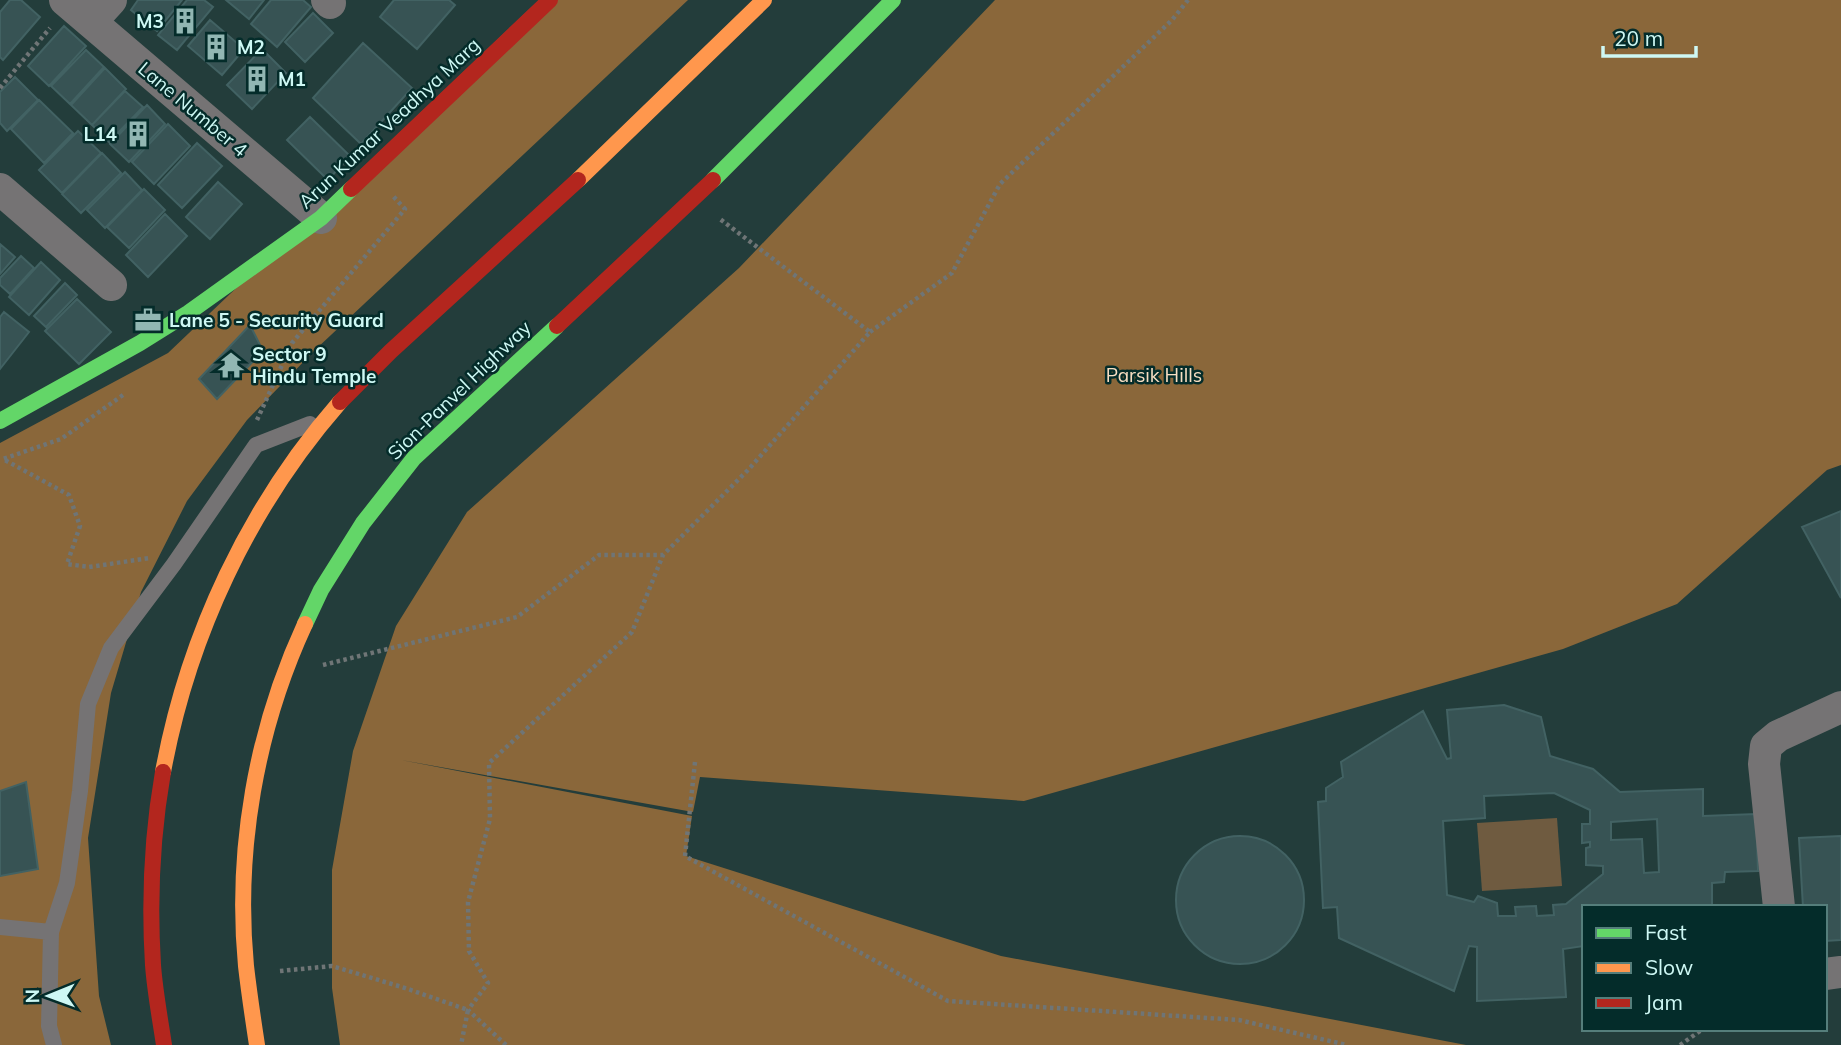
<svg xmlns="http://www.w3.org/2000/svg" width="1841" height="1045" viewBox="0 0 1841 1045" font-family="Mulish,sans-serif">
	<rect width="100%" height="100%" fill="#233d3b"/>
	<path fill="#6f5b40" d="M1557,818L1562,886L1482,891L1477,823Z"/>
	<path fill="#8a673a" d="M539,0H688L315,350L247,420L187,501L141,592L111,693L88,838L99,996L111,1045H0V443L168,353Z
		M995,0H1841V465L1827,470L1677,604L1563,649L1024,801L700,777L693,812L401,760L692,816L686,856L1001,956L1466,1045H340L332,988V870L353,751L396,626L467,512L739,268Z"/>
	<path fill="#375354" stroke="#426263" stroke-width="2" fill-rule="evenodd" d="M10,0H21L40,17L3,60L0,57V12Z
		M138,0H182L157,31L131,10Z
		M187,0H204L213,7L177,50L158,35Z
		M226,0H264L249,19Z
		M271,0H303L311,7L277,47L251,24Z
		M394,0H449L455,5L417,49L380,17Z
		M313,13L333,33L305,62L285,42Z
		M210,20L244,49L222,75L188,46Z
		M64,26L86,46L49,86L28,66Z
		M363,43L412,88L361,144L313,98Z
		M262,49L286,73L252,109L227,85Z
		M86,50L104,67L70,104L51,86Z
		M105,68L126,89L92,125L71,105Z
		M15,77L38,100L7,131L0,123V92Z
		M125,91L143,107L109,142L92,125Z
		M39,100L73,133L44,163L11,129Z
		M147,105L165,124L129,162L110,144Z
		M310,117L350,156L328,180L287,140Z
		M168,124L190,146L154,184L132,162Z
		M78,131L101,153L62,193L39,170Z
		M197,143L222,166L182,208L158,185Z
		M102,153L121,173L81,213L62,194Z
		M125,172L142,190L105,228L87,210Z
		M218,182L242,204L210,239L186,217Z
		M144,189L165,210L129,248L107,227Z
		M165,214L187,236L148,277L126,255Z
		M0,244L15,257L0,274Z
		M21,256L34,268L10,294L0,285V278Z
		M41,262L60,280L29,315L9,297Z
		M65,283L77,295L46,327L34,316Z
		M77,299L111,332L79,364L45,331Z
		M4,312L29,332L0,369V317Z
		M250,325L263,351L217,399L199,379Z
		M1841,511V598L1802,527Z
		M1504,705L1541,717L1550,756L1593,769L1620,792L1703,789V816L1756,814L1758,871L1725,872L1724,882L1712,883V907H1584V946L1563,949L1566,997L1477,1001V947L1469,946L1454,991L1339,938L1337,907L1323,908L1318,802L1326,801V788L1343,777L1341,762L1423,711L1447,759L1451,758L1447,710ZM1554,793L1590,810V824H1582V843L1590,842V847L1586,848V865L1603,866V874L1566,904L1553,905L1554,915L1537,916L1536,906L1515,907L1516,916H1498L1497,903L1478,896L1474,902L1447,895L1443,821L1485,818L1484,796ZM1657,819L1659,872L1644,873L1642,839L1611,840V822Z
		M26,782L38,869L0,876V791Z
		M1176 900a64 64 0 1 1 128 0a64 64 0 1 1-128 0Z
		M1841,836V940L1825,941V907H1803L1799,838Z"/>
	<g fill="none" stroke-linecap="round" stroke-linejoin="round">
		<path stroke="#6f7576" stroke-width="4.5" stroke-dasharray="3.5 3.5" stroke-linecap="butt" d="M0,88L50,28
			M870,332L952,273L1000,184L1172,20L1188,0
			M123,395L61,439L3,459L69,495L80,526L67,564L89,567L150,558
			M257,420L292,343L405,209L392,195
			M323,665L517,617L599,555H663
			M695,762L685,856L948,1001L1239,1020L1347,1045
			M280,971L332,966L405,988L468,1010L461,1045
			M506,1045L468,1010L488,983L469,951L468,902L490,819L489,763L632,632L663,555L748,470L870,332L720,219
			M1680,1045L1703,1029"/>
		<path stroke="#757374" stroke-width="16" d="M0,927L51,932
			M54,1045L49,1026L51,932L67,883L80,791L88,704L111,648L174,564L256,445L310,424"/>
		<path stroke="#757374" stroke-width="32" d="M65,0L321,218
			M327,0L330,3
			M91,22L111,0
			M0,189L111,285
			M1779,907L1764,764L1766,746L1778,736L1841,707
			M1825,974L1841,972"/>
		<path stroke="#63d668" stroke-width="16" d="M713,180L893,0
			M0,421L140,343L188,313L321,218L351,189
			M305,624L321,590L363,523L414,458L557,326"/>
		<path stroke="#ff974d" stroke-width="16" d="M578,180L764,0
			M163,772C188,636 249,506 340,402
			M257,1045C253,1019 249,992 246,966C235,850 256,730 305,624"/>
		<path stroke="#b3261e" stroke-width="16" d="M351,189L550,0
			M557,326L713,180
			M340,402L391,351L578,180
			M163,772C152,835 149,900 153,965C155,992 160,1018 164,1045"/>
	</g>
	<defs>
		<g id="building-bare" transform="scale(2.1)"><path d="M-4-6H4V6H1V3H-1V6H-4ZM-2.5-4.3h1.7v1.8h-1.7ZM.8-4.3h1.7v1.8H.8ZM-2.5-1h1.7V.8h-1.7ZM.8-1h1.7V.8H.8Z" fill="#92b7b3" stroke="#042c2a" stroke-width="2.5" paint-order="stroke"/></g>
		<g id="office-bare" transform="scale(2.1)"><path d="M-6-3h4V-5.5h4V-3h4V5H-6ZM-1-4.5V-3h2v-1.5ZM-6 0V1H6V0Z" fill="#92b7b3" stroke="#042c2a" stroke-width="2.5" paint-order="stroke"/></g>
		<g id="temple-bare" transform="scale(2.1)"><path d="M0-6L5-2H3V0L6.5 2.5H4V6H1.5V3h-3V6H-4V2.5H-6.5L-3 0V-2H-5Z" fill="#92b7b3" stroke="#042c2a" stroke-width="2.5" paint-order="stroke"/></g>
	</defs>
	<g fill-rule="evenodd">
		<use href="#building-bare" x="185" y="21"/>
		<use href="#building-bare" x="216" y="47"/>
		<use href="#building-bare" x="257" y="79"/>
		<use href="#building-bare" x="138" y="134"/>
		<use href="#office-bare" x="148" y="320"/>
		<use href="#temple-bare" x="231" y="365"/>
	</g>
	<g text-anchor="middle" stroke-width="5" stroke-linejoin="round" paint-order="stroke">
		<g font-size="19" font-weight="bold" fill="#cef8f4" stroke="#042c2a" text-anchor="start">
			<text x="164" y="28" text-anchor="end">M3</text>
			<text x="237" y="54">M2</text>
			<text x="278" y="86">M1</text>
			<text x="117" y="141" text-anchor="end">L14</text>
			<text x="169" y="327">Lane 5 - Security Guard</text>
			<text x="252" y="361">Sector 9<tspan x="252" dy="22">Hindu Temple</tspan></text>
		</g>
		<g font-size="19" fill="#cef8f4" stroke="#042c2a">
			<text transform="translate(193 109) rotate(40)" y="7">Lane Number 4</text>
			<text transform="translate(389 123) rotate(-43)" y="7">Arun Kumar Veadhya Marg</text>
			<text transform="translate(459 390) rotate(-44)" y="7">Sion-Panvel Highway</text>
		</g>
		<g font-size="19" fill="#f8dec2" stroke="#042c2a">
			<text x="1154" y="382">Parsik Hills</text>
		</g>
	</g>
	<rect x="1582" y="905" width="245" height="126" fill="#042c2a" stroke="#557e7b" stroke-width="2"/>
	<rect x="1596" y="928" width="35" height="10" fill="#63d668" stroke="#557e7b" stroke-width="2"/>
	<text x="1645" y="940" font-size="21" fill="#cef8f4">Fast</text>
	<rect x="1596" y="963" width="35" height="10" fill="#ff974d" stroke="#557e7b" stroke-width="2"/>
	<text x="1645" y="975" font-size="21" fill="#cef8f4">Slow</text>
	<rect x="1596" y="998" width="35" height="10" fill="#b3261e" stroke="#557e7b" stroke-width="2"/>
	<text x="1645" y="1010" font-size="21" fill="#cef8f4">Jam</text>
	<g transform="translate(49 996) rotate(269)" stroke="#042c2a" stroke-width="5" paint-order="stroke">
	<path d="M0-5L12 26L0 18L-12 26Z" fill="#cef8f4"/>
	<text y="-10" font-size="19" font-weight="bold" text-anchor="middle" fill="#cef8f4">N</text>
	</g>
	<path d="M1603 46v10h93v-10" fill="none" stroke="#cef8f4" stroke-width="3.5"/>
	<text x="1614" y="46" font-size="21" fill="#cef8f4" stroke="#042c2a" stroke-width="5" paint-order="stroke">20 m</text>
</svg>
